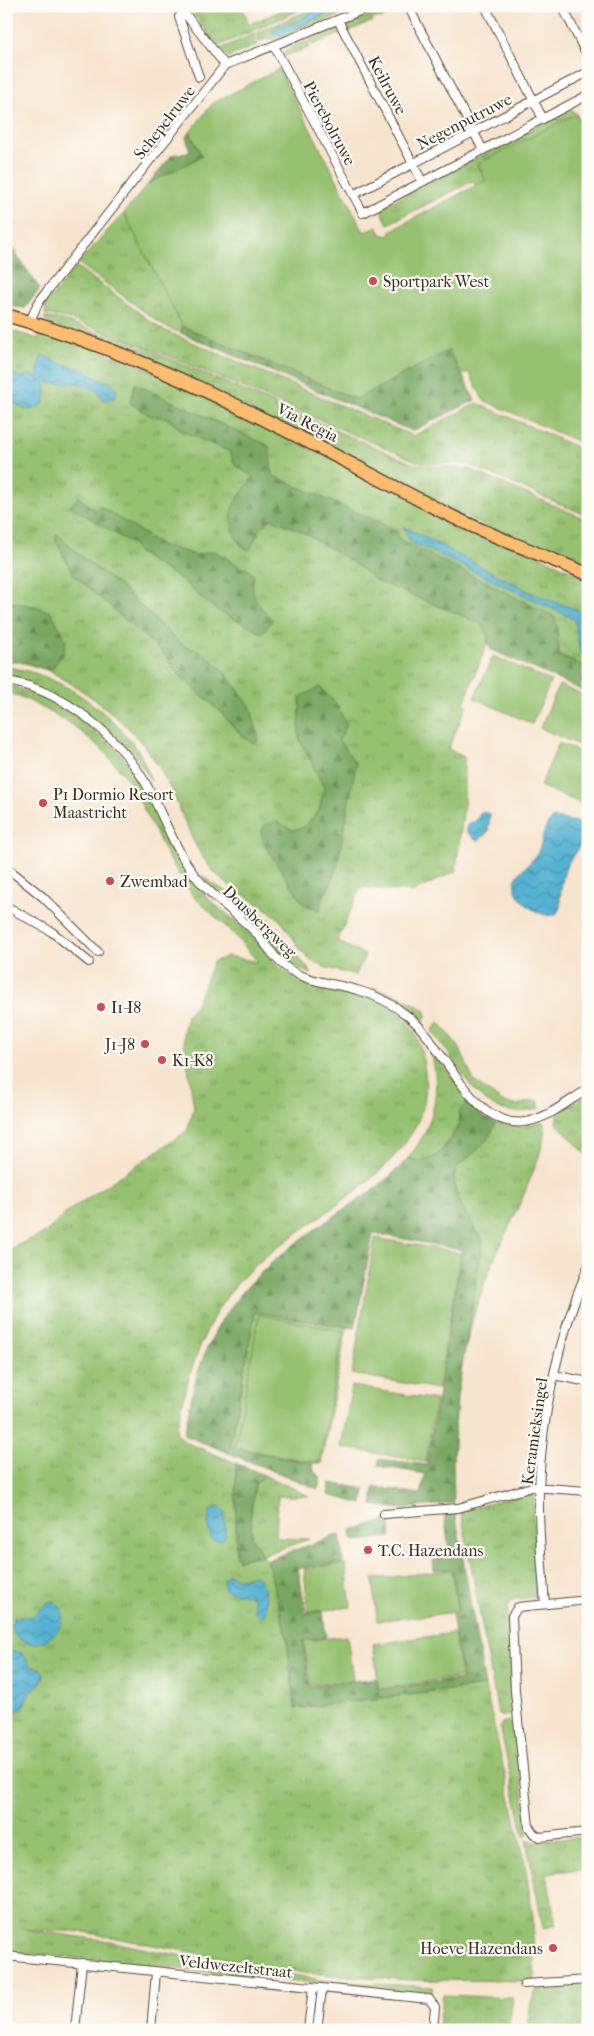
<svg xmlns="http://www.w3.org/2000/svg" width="594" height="2036" viewBox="0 0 594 2036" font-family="'IM FELL French Canon',serif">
	<defs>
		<pattern id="grass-tufts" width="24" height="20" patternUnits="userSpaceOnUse" patternTransform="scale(1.25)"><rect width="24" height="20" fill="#95c16f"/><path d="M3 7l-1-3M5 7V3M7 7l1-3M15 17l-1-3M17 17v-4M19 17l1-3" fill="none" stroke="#7b9d5b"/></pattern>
		<pattern id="forest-firs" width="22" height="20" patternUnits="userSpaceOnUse" patternTransform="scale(1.25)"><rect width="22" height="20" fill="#78a762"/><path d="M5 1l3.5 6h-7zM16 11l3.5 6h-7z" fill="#648850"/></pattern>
		<pattern id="water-waves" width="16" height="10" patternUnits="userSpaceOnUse" patternTransform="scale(1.25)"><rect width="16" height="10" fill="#53b2d2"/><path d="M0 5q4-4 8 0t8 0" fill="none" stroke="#4691aa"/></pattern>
	</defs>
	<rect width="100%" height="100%" fill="#fdfcf7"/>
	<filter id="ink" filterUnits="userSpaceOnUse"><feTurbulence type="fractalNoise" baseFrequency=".02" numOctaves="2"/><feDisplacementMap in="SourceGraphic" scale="10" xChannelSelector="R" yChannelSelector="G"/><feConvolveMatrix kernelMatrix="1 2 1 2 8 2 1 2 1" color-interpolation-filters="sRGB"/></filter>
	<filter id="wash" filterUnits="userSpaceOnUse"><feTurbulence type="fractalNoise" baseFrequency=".0096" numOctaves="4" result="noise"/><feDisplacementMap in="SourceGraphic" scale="20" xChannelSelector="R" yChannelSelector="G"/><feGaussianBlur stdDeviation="1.12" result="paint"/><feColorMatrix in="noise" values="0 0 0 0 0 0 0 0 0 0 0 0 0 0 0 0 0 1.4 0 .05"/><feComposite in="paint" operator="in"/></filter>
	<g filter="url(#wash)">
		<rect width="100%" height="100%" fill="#f7e4ce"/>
		<path fill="url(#grass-tufts)" stroke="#687646" fill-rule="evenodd" d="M187,6H242L249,24L293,6H309L218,46Z
			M319,6H334L338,16L275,41L274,38L259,41L258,32ZM316,10L329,12L295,30L282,25L296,22Z
			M393,6H403L404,9L379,19L378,17L374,19L372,15Z
			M370,15L373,21L349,31L346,25Z
			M337,29L340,34L315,44H311L309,40Z
			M256,33L257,45L228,57L220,49Z
			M307,41L310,47L285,56V50Z
			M568,110L575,112L588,137L566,121L478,165L489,186L479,192L473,181L388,224L380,208Z
			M124,213L182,326L181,333L164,326L78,263Z
			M76,266L161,329L413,436L477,403L588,452V516L470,465C451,461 432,466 414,460L164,354L66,318L45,314L46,304Z
			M44,317L62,320L156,353L414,464L469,469L588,520V569L533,548L46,321Z
			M41,328L167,377L588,579V614L580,611V652L588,656V668L559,656L555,617L485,583L489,639L464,703L467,705L448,749L464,757V804L456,871L413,892L361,887L337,941L365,955L356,975C332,969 311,968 298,946C292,937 286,926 278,918C256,899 227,890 209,866C191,844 183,813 170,788C145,734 101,700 50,671L62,654L16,603L6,602V329L38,339Z
			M6,667C56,672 108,709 137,749C143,758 147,770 151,781C118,720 66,704 6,678Z
			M6,685C52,695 115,737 139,779C161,818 176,865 208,898C221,911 236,920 249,933C263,946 272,966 290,974C327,990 380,987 407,1021C419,1036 423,1054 425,1073C438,1171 289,1220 235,1286C200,1328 187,1380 176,1432L185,1442L236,1463V1554L238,1560L262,1555L251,1536V1512L255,1485L264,1475L309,1496H278L276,1538L309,1539L263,1555L267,1560L287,1638L295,1708L485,1686L524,1858L533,1916L534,1981L410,1980L304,1973L83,1932L21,1929L110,1941L155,1951L327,1981L433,1987L431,1995L6,1951V1250L45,1233L70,1210L187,1131L194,1108L183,1033L187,1016L196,1004L213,962L228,956L258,962L233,933L193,896L168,857L130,782L101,748L70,723L26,699L6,692Z
			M202,876L268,919L312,974C280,962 279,946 256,927C237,910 217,897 202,876Z
			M373,988L401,996L426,1011V1017L423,1022L393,998Z
			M439,1022L459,1047L474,1081L487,1091L504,1103L517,1105L538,1100L540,1108C480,1128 464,1068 432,1031Z
			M428,1044L468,1100C456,1115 463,1110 460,1124C458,1128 453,1133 451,1137C438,1156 432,1167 408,1158C436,1125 443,1084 428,1044Z
			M588,1094V1156L556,1123L557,1114Z
			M544,1122C552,1147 498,1246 487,1276C478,1299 472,1322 466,1346L483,1241C473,1224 446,1189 456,1170C459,1164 467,1159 473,1154C483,1144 491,1138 495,1123L522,1127Z
			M255,1312L347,1327L321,1464L230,1447Z
			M534,1491L533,1518L537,1597L513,1599L507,1608L513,1713L503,1716L498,1713L461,1511Z
			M508,1721L515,1726L528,1835L524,1837L500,1727L502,1723Z
			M588,1836V1868L547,1873L556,1926L543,1928L526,1840L537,1842Z
			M588,1983V2030H528C530,2014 528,1994 543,1985Z
			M443,1995L513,1998L508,2030H437Z"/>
		<path fill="url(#forest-firs)" stroke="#5a6840" d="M189,132L202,156L148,184L172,155L190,152L186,137Z
			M6,239L40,289L25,308L6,306Z
			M182,326L356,399L449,350L475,400L412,431L181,333Z
			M135,384L269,446L272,473L274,476L396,530L399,539L553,616L557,624L559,656L588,668V693L490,649L486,630L480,623L377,581L352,562L303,532L272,519C259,526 257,538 249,550C233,546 228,517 234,504C239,494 248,486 253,477L235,465L230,452L182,431L167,418L151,416L130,403Z
			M78,497L95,510L101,507L162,545L196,555L215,551L242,568H247L254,576C249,595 260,608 273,620L262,633L217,610L198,595L182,580L138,553L134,545L70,506Z
			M56,533L81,556L121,587L172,636L185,646L202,652L224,671L250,706L258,734L257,742L253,743L243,737L216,707L180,676L163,653L74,575L56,541Z
			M6,602L35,606L51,612L66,640L63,654L50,671L24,663L6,661Z
			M320,687L336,704L347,725L339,740L356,764L337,866L331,884L322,898L320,911L303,903L265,846L261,833L265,824L277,822L293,830L304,827L319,811L324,788L299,738L300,697Z
			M468,1100L481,1116L495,1123C491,1138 483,1144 473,1154C467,1159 459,1164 456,1170C446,1189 473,1224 483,1241L457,1397L453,1461L454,1503L401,1509L372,1505L374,1487L421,1494L425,1474L378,1466L379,1459L427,1465L462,1250L373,1233L355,1328L255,1312L230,1447L313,1464L314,1472L321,1477L318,1489L184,1435C188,1417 191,1397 196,1379C218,1305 262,1266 324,1223C353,1203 384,1186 408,1158C437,1168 445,1146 460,1125C455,1114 462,1108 468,1100Z
			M236,1463L264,1475L255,1485L251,1512V1536L262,1555L238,1560L236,1555Z
			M330,1483L365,1489L363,1504L328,1495Z
			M455,1512L485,1686L295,1708L287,1638L267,1560L340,1534L343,1563L298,1568L306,1613L323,1611L326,1637L303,1641L309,1687L376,1678L378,1690L462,1679L452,1613L458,1612L453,1569L434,1570L433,1560L450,1558L444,1513Z
			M390,1519L391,1537L355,1541L352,1539L351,1530Z"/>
		<path fill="#95c16f" stroke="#687646" d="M279,69L364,232L377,226L381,234L389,236L392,230L486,180L478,164L576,114L588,136V446L483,400L469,372L462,375L449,350L356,399L182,326L124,213L148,184L202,156L190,132L213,103Z
			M493,656L551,681L532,724L474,698Z
			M559,685L588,697V749L540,728Z
			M559,743L588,755V791L582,804L540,786Z
			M375,1238L461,1253L438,1389L352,1374Z
			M259,1315L343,1331L319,1463L235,1448Z
			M352,1386L436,1400L426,1462L341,1447Z
			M346,1564L351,1607L308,1612L304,1569Z
			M452,1570L457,1612L377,1621L373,1579Z
			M454,1633L461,1677L379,1689L373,1644Z
			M347,1636L353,1680L310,1685L304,1641Z"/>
		<path fill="url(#water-waves)" stroke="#476e78" d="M327,6L330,8L329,12L281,35L273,33L274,28C280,24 287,26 294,23C305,18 315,10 327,6Z
			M43,355L56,362L82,369L100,380L112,383L117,390L115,398L103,400C100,397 100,393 96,390C75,377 65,387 44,382L46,391L44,403C24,417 23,405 6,400V369L19,377L31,375L39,378L38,365Z
			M403,526L536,595L588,614V656L580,652L574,619L410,541Z
			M481,812L490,814L488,832L479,840H475L467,832V824L476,821Z
			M553,818L583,823C589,839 574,852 567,865C563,873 561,889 560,898C560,902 561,906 559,910C551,927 511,900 515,882C518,870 533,863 538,852C544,840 542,827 553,818Z
			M215,1508H220L225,1513V1537L222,1540H214L211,1538L208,1527L209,1512Z
			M228,1574L240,1579L256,1575C265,1582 269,1606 264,1616H260L254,1611L253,1597L225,1590L223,1580Z
			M48,1602H55C84,1624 26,1668 11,1626L13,1618L34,1616Z
			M13,1651L22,1653L30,1666L40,1668L44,1673C43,1686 34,1686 28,1696C24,1704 25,1709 16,1712L6,1708V1655Z"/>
	</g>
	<g filter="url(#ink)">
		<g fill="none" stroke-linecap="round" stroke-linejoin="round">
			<g stroke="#574638" stroke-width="10">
				<path id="street" d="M179,6L225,65
					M408,6L483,150
					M485,6L543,119
					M562,6L588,57
					M184,13L179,17L199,77
					M338,20L422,181
					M274,46L363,213L588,95
					M353,195L588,72
					M30,322L37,305L47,291L225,65L372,6
					M6,681C62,689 117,735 145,782C162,812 173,846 193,873C210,896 233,910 253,930C262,939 269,950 278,960C298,982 330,982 357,990C377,995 393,1004 409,1017C446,1046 475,1139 534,1120C553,1114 570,1100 588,1089
					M6,867L43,897L98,952
					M6,906L52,932L89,962
					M554,1375L588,1382
					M384,1514L458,1508L532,1487L588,1491
					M588,1600L518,1607L512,1616L515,1691L529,1827L534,1834L540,1837L588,1832
					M545,1604C542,1566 538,1528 539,1490C541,1415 559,1336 588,1267
					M6,1956L429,1999L435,2007L433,2030
					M524,1984L588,1980
					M75,2030L82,1963
					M151,2030L156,1972
					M308,2030L313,1988
					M317,2030L322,1989"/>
			</g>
			<g stroke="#574638" stroke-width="15">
				<path id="primary" d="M6,315C168,361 301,439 449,515C494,537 541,555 588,574"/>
			</g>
			<use href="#street" stroke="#fff" stroke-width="8"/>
			<use href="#primary" stroke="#fcbd6f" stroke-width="12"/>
		</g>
	</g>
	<g fill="#d1495b" stroke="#fdfcf7" stroke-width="2">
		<circle cx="373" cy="281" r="5"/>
		<circle cx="43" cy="803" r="5"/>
		<circle cx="110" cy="881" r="5"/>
		<circle cx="101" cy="1007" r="5"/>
		<circle cx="145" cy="1044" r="5"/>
		<circle cx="162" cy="1060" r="5"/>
		<circle cx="368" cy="1550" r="5"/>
		<circle cx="553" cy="1948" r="5"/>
	</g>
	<g text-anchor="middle" stroke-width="4.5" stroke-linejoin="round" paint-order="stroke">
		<g font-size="16" fill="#3b2a1e" stroke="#fdfcf7">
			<text transform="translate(388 85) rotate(62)" y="6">Keilruwe</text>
			<text transform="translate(464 121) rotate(-27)" y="6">Negenputruwe</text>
			<text transform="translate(164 122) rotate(-52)" y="6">Schepelruwe</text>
			<text transform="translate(330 123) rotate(62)" y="6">Pierebolruwe</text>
			<text transform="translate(308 422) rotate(27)" y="6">Via Regia</text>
			<text transform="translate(260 921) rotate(44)" y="6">Dousbergweg</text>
			<text transform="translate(534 1431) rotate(-82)" y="6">Keramieksingel</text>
			<text transform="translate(236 1966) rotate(6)" y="6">Veldwezeltstraat</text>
		</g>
		<g font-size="16" fill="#3b2a1e" stroke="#fdfcf7" text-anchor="start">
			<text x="383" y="287">Sportpark West</text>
			<text x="53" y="800">P1 Dormio Resort<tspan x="53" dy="18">Maastricht</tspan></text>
			<text x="120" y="887">Zwembad</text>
			<text x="111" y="1013">I1-I8</text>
			<text x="135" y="1050" text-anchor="end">J1-J8</text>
			<text x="172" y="1066">K1-K8</text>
			<text x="378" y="1556">T.C. Hazendans</text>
			<text x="543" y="1954" text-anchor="end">Hoeve Hazendans</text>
		</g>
	</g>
	<rect width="594" height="2036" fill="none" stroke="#fdfcf7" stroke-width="25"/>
</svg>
